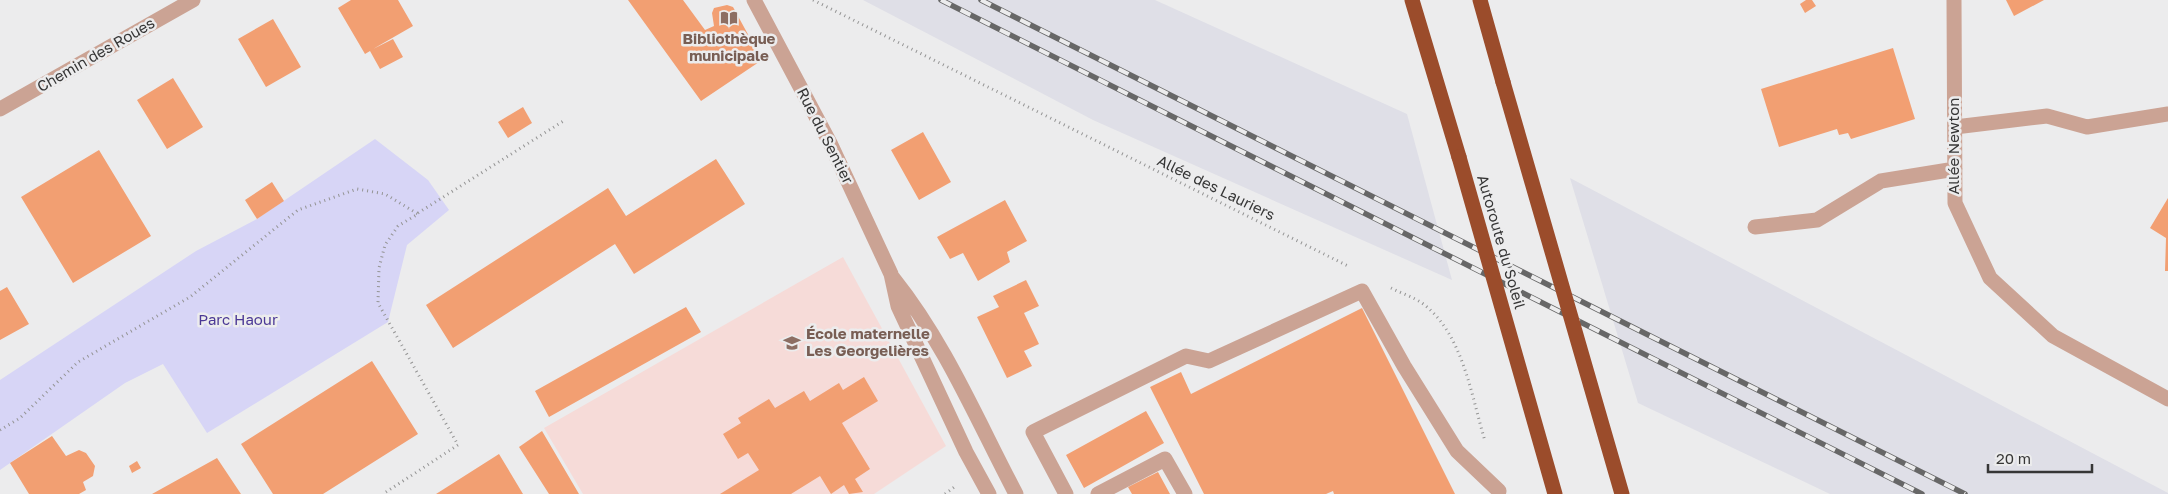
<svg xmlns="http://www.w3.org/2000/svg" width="2168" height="494" viewBox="0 0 2168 494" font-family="'Golos Text',sans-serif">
	<rect width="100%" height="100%" fill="#ececed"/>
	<path fill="#dfdfe7" d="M863,0H1155L1407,114L1452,280L1093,120Z
		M1570,178L2168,493V494H1830L1638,403Z"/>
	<path fill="#f6dbd8" d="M843,257L946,446L874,494H583L544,428Z"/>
	<path fill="#d7d5f6" d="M375,139L428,180L449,210L407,245L388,322L207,433L163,364L125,383L0,470V380L196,251L257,219Z"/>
	<path fill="#f29f72" d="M351,0H398L413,26L373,49L393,39L403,57L380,69L370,51L365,54L338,8Z
		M628,0H683L705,30L714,26L712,13L714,8L727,5L733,7L762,60L701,101Z
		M1806,0H1812L1816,6L1805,13L1800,4Z
		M2006,0H2044L2014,16Z
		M273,19L301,67L266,87L238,39Z
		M1893,48L1915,119L1851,139L1848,133L1839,135L1837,129L1779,147L1761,89Z
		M173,78L203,127L167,149L137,100Z
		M523,107L532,123L508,138L498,122Z
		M923,132L951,182L919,200L891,150Z
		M99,150L151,236L73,283L21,197Z
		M716,159L745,204L634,274L615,244L453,348L426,305L608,188L626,216Z
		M272,182L284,201L257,219L245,200Z
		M2168,198V271H2165L2166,238L2150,228Z
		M1005,200L1027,241L1007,252L1010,262L978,281L963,253L950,259L937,237Z
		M1026,280L1039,306L1024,313L1039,344L1024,351L1032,366L1007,378L977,317L999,307L993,296Z
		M7,287L29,324L0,340V291Z
		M686,307L701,332L549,417L535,391Z
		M1362,308L1455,494H1334L1333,491L1326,494H1204L1150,387L1181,372L1191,394Z
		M372,361L418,434L323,494H273L241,444Z
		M864,377L878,401L842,423L870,469L855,479L863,492L849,494L844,485L831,494L820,476L791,494H720L759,470L748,453L738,459L723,434L741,423L738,418L769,399L775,408L804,391L810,401L839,383L843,390Z
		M1146,411L1164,443L1084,488L1066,455Z
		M542,431L579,494H549L519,447Z
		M52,436L66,456L79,450L86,453L95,466L93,476L83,482L86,490L79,494H29L10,463Z
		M499,454L523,494H436Z
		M217,458L241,494H152Z
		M137,461L141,468L132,473L129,466Z
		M1158,472L1170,494H1132L1128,487Z"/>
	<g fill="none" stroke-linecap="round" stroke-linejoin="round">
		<path stroke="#949494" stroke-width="3" stroke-dasharray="1 4" stroke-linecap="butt" d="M813,0L1350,267
			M418,213L565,120
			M1391,288C1401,293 1413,297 1422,303C1463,333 1471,395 1485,441
			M0,430L20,418L78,362L190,297L298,210L357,189L385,194L418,214L398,226L385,245L379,268L378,303L458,445L383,494
			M945,494L957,485"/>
		<path stroke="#cba394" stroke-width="15" d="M1954,0L1955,203L1990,278L2053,336L2168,399
			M1955,127L2047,116L2087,127L2168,114
			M1755,227L1817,220L1881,181L1955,169
			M1066,494L1033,432L1186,356L1209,361L1362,291L1404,366L1457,451L1499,491
			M1098,494L1165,459L1185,494"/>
		<path stroke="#cba394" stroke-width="15" d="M754,0L830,143L891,274L898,306L966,452L989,494
			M0,109L193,0
			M893,278C945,343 977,420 1016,494"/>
		<path stroke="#9b4c2b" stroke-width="15" d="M1412,0L1459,157
			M1480,0L1503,82"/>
		<g stroke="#676767" stroke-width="5.5">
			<path id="rail" d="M941,0L1922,494
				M981,0L1965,494"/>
		</g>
		<use href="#rail" stroke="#ececed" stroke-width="4" stroke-dasharray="11" stroke-linecap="butt"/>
		<path stroke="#9b4c2b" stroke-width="15" d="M1503,82L1622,494
			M1459,157L1555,494"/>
	</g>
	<defs>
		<g id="library-bare" transform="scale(1.35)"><path d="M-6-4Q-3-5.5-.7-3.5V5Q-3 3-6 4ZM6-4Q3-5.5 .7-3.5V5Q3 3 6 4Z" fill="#8d6e63" stroke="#ececed" stroke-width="2.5" paint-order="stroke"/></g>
		<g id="school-bare" transform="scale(1.35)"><path d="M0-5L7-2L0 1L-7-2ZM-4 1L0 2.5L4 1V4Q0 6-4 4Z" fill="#8d6e63" stroke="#ececed" stroke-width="2.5" paint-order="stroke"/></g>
	</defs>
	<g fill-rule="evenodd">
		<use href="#library-bare" x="729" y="18"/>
		<use href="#school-bare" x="792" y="343"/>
	</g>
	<g text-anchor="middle" stroke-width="5" stroke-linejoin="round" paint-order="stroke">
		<g font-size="15" font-weight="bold" fill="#785e54" stroke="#ececed">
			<text x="729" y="44">Bibliothèque<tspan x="729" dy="17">municipale</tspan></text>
			<text x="806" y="339" text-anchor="start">École maternelle<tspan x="806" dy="17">Les Georgelières</tspan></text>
		</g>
		<g font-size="15" fill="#363636" stroke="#ececed">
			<text transform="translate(96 55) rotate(-30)" y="5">Chemin des Roues</text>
			<text transform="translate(825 136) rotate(63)" y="5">Rue du Sentier</text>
			<text transform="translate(1954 146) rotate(-90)" y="5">Allée Newton</text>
			<text transform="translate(1216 188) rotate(26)" y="5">Allée des Lauriers</text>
			<text transform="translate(1501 242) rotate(74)" y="5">Autoroute du Soleil</text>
		</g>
		<g font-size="15" fill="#4b3895" stroke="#ececed">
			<text x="238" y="325">Parc Haour</text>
		</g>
	</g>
	<path d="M1988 464v8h104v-8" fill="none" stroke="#363636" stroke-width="2.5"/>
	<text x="1996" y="464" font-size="15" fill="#363636" stroke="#ececed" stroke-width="4" paint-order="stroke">20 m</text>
</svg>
